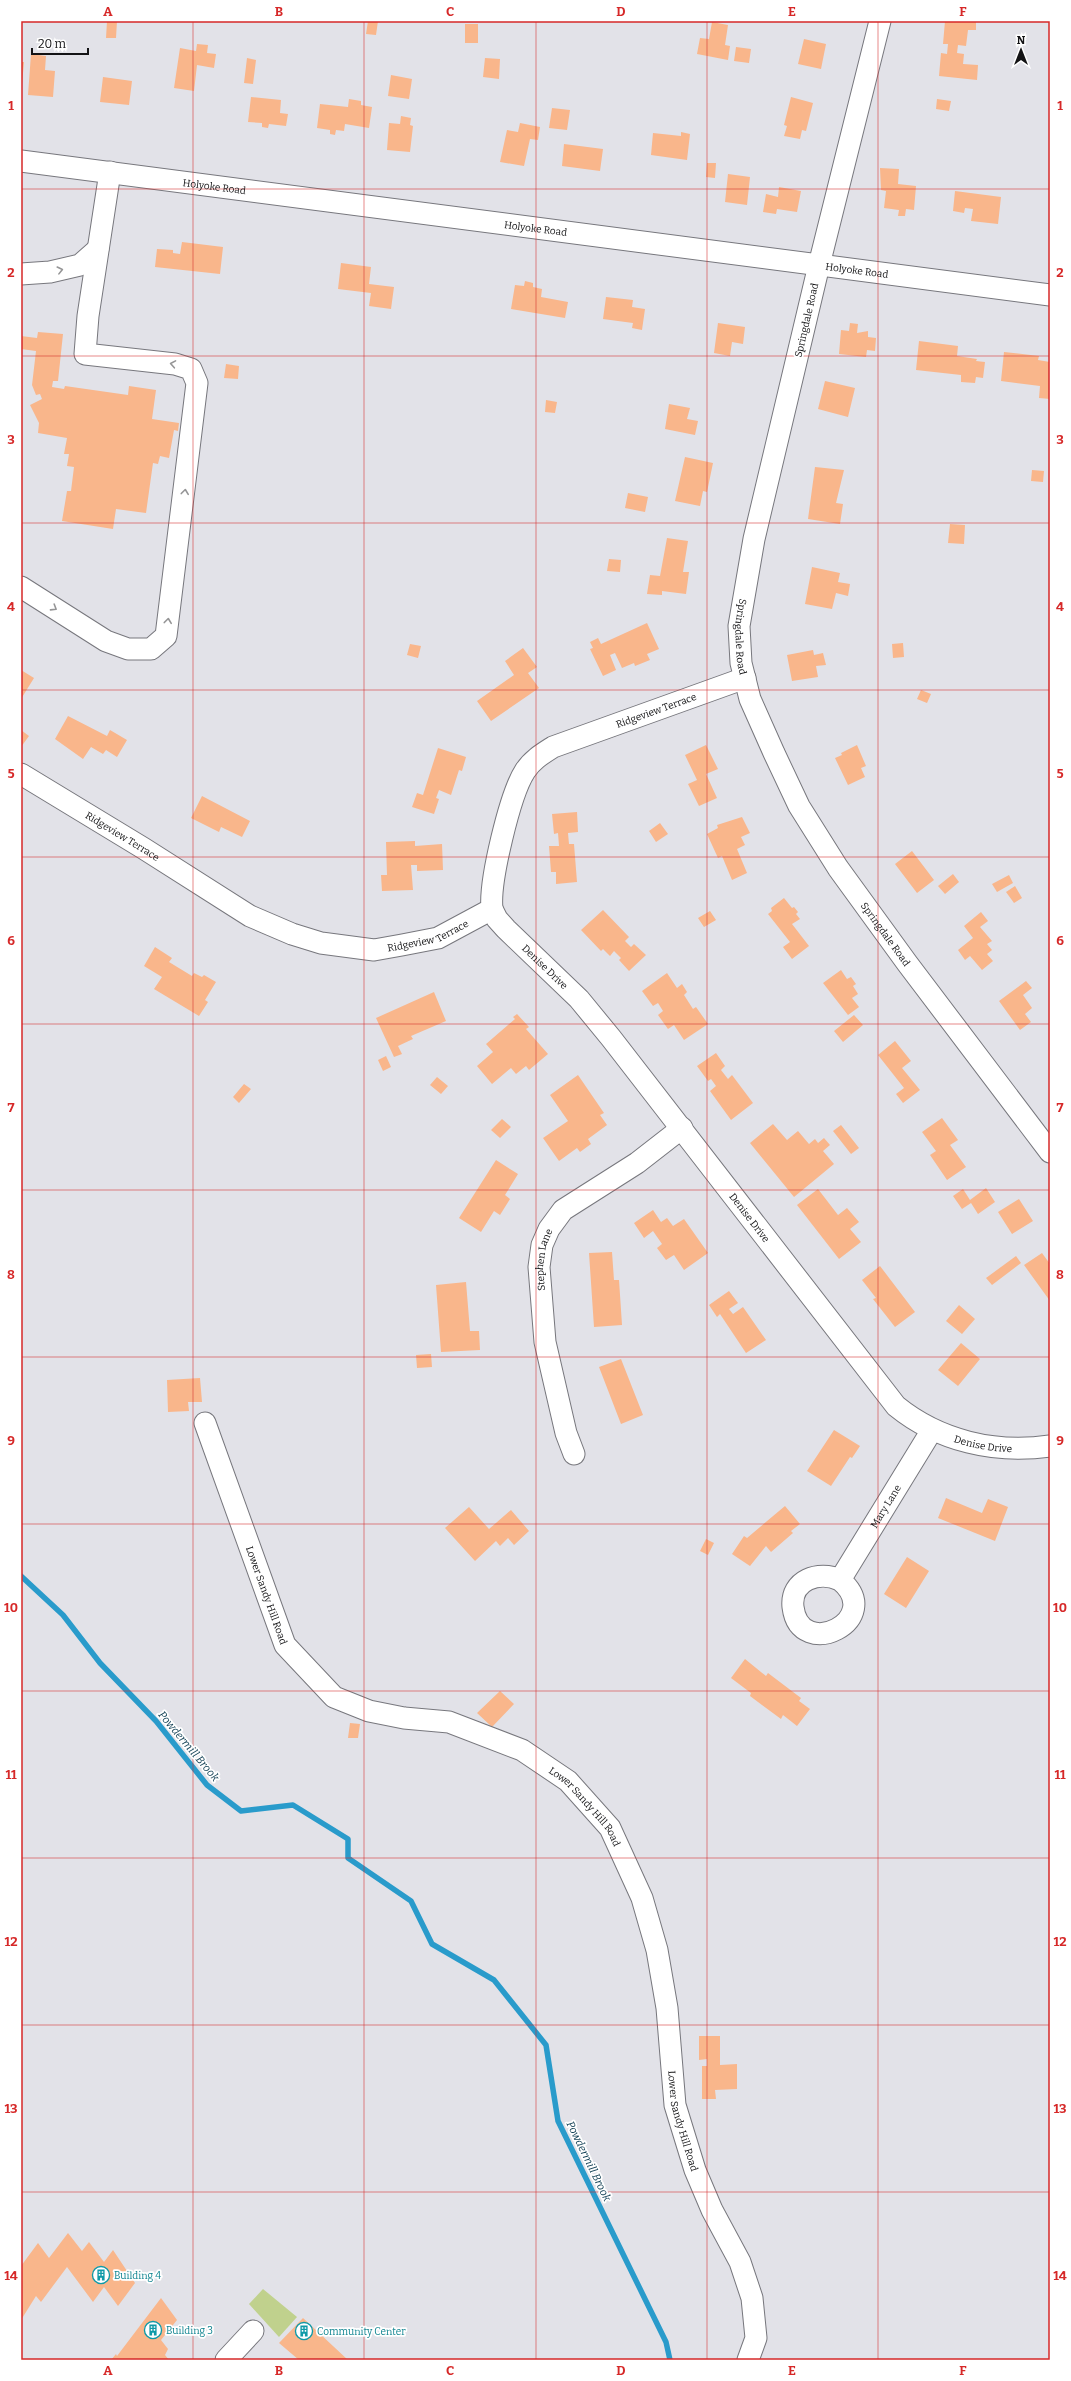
<svg xmlns="http://www.w3.org/2000/svg" width="1071" height="2381" viewBox="0 0 1071 2381" font-family="Bitter,serif">
	<rect width="100%" height="100%" fill="#e2e2e8"/>
	<path fill="#c0d18d" d="M263,2289L297,2317L279,2337L249,2304Z"/>
	<g fill="none" stroke-linecap="round" stroke-linejoin="round">
		<path stroke="#299bcb" stroke-width="5.5" d="M21,1576L63,1615L100,1663L156,1721L207,1785L241,1811L293,1805L348,1839V1858L411,1901L432,1944L494,1980L546,2045L558,2121L666,2342L670,2360"/>
	</g>
	<path fill="#f9b68b" d="M107,21H117L116,38H106Z
		M368,21H378L376,35L366,34Z
		M945,21H976V30H968L966,46L958,45L957,53L964,54L963,64L978,65L977,80L939,76L941,53L947,54L948,44H943Z
		M712,22L728,25L725,45L730,46L728,60L697,54L700,38L709,39Z
		M465,24H478V43H465Z
		M804,39L826,44L821,69L798,64Z
		M197,44L208,45L207,53L216,54L214,68L197,65L194,91L174,88L180,48L196,51Z
		M736,47L751,49L749,63L734,61Z
		M31,54L46,56L45,70L55,71L53,97L28,95Z
		M247,58L256,60L253,84L244,83Z
		M485,58L500,59L499,79L483,77Z
		M21,62H24L22,84H21Z
		M391,75L412,79L409,99L388,96Z
		M103,77L132,81L129,105L100,102Z
		M251,97L281,100L280,113L288,114L286,126L269,124L268,128L262,127V123L248,122Z
		M791,97L813,103L806,131L802,130L800,139L784,136L787,126L784,125Z
		M349,99L361,101V105L372,107L369,128L345,124L344,131L336,130L335,135L330,134V130L317,128L320,104L348,107Z
		M937,99L951,101L949,111L936,109Z
		M552,108L570,110L567,130L549,128Z
		M401,116L411,118L410,125L413,126L410,152L387,150L389,123L400,124Z
		M520,123L540,127L538,140L530,139L524,166L500,162L507,130L518,132Z
		M681,132L690,134L687,160L651,155L653,133L681,136Z
		M564,144L603,149L600,171L562,166Z
		M707,163H716L715,178L706,177Z
		M880,168L899,169L898,184L916,186L914,210L906,209L905,216H898L899,210L884,208L886,191L881,190Z
		M728,174L750,177L747,205L725,202Z
		M779,187L801,191L797,212L777,209L776,214L763,212L766,194L778,197Z
		M955,191L1001,197L998,224L971,221L973,209L965,208L964,213L953,211Z
		M182,242L223,247L220,274L155,267L157,249L173,250V253L180,254Z
		M341,263L371,267L369,284L394,287L391,309L369,306L371,293L338,289Z
		M525,281L533,283V287L542,289L541,297L568,302L565,318L511,309L515,285L524,286Z
		M606,297L633,300L632,307L645,309L642,330L632,328L633,323L603,319Z
		M718,323L745,327L743,344L732,342L730,356L714,353Z
		M850,323L858,324L857,333L868,331V337L876,338L875,351L867,350L866,357L839,354L841,330L849,331Z
		M38,332L63,334L58,381H53L52,387L64,389L65,386L128,395L129,386L156,390L152,419L179,423L178,431L174,430L169,458L160,456L158,464L153,463L146,513L116,509L113,529L62,521L67,491H71L74,467L67,466L69,454H64L67,438L38,433L39,423L30,405L42,399L40,394L36,395L32,385L36,351L21,349V336L37,338Z
		M919,341L958,346L957,356L977,359L976,361L985,362L983,378L976,377L975,383L961,382V375L916,370Z
		M1004,352L1039,356L1038,360L1050,362V399L1039,398L1040,386L1001,381Z
		M226,364L239,366L238,379L224,378Z
		M825,381L855,388L848,417L818,409Z
		M546,400L557,402L555,413L545,412Z
		M669,404L690,408L687,419L698,421L695,435L665,429Z
		M685,457L713,463L707,492L703,491L700,506L675,501Z
		M815,467L844,470L836,503L843,504L840,524L808,519Z
		M1032,470L1044,471L1043,482L1031,481Z
		M628,493L648,497L645,512L625,508Z
		M950,524L965,525L964,544L948,543Z
		M667,538L688,541L683,572H689L686,594L662,591V595L647,594L650,575L660,576Z
		M609,559L621,560L620,572L607,571Z
		M812,567L840,573L838,582L850,584L848,596L836,593L832,609L805,604Z
		M647,623L659,649L647,654L650,660L635,666L634,663L622,668L615,653L610,655L616,670L603,676L590,649L593,648L590,642L598,638L601,644Z
		M903,643L904,657L893,658L892,644Z
		M410,644L421,646L418,658L407,655Z
		M523,648L537,667L528,673L539,688L491,721L477,701L514,675L505,661Z
		M813,650L814,655L823,653L826,665L816,666L818,677L792,681L787,655Z
		M21,670L34,678L21,699Z
		M921,690L931,694L927,703L917,699Z
		M68,716L107,736L110,730L127,740L117,757L106,750L103,754L91,747L83,759L55,739Z
		M21,730L29,736L21,747Z
		M706,745L718,769L706,774L717,798L699,806L688,784L697,780L685,755Z
		M857,745L866,766L861,768L865,777L848,785L835,758L842,755L841,753Z
		M438,748L466,757L462,771L459,770L451,795L439,790L436,798L439,799L434,814L412,807L417,793L423,795Z
		M202,796L250,821L242,837L221,827L219,832L191,818Z
		M577,812L578,832L568,833L569,844H574L577,882L556,884V872H551L549,846H559L558,833L554,834L552,814Z
		M742,817L750,833L741,837L745,845L737,849L747,873L732,880L722,856L718,858L707,834L718,828L717,825Z
		M660,823L668,834L656,842L649,831Z
		M415,841V846L442,844L443,870L417,871V865H411L413,890L382,891L381,875H387L386,842Z
		M912,851L934,880L917,893L895,864Z
		M953,874L959,882L945,894L938,886Z
		M1009,875L1013,883L997,892L992,884Z
		M1015,886L1022,898L1014,903L1006,892Z
		M784,898L792,908L794,907L798,912L796,914L800,919L792,924L809,946L792,959L783,947L790,942L768,914L772,911L771,908Z
		M603,910L629,937L625,941L631,947L634,944L646,955L629,971L619,960L621,958L614,951L610,956L603,949L601,951L581,930Z
		M710,911L716,920L704,927L698,918Z
		M981,912L988,921L980,927L992,941L987,944L992,950L987,954L993,961L982,970L970,956L965,960L958,950L973,938L964,926Z
		M155,947L172,958L169,962L192,976L194,973L202,977L204,975L216,982L205,1000L208,1002L199,1016L154,989L162,977L144,966Z
		M841,970L847,979L851,977L856,984L853,986L858,994L852,998L859,1007L848,1015L823,983Z
		M667,973L677,988L682,984L687,992L684,995L693,1009L696,1007L708,1024L684,1040L674,1025L668,1029L658,1015L663,1011L658,1003L653,1006L642,991Z
		M1026,981L1032,988L1023,995L1032,1008L1025,1014L1031,1022L1020,1030L999,1001Z
		M434,992L446,1021L411,1036L413,1039L398,1046L402,1054L394,1057L376,1018Z
		M517,1014L529,1027L526,1029L548,1054L529,1070L526,1066L516,1074L511,1068L492,1084L477,1066L493,1052L486,1044L515,1019L513,1017Z
		M854,1015L863,1025L843,1042L834,1031Z
		M895,1041L911,1061L902,1068L920,1090L903,1103L896,1094L904,1088L878,1055Z
		M716,1053L725,1066L721,1070L728,1079L732,1075L753,1103L731,1120L710,1091L716,1086L711,1079L708,1081L697,1066Z
		M386,1056L391,1067L383,1071L378,1060Z
		M578,1075L604,1113L600,1115L607,1125L588,1139L591,1144L580,1152L577,1148L559,1161L543,1138L568,1121L550,1095Z
		M437,1077L448,1086L441,1094L430,1085Z
		M244,1084L251,1089L239,1103L233,1097Z
		M942,1118L958,1140L950,1145L966,1167L947,1180L930,1155L936,1151L922,1132Z
		M502,1119L511,1127L500,1138L491,1130Z
		M773,1124L787,1140L798,1131L809,1144L815,1139L818,1143L824,1138L830,1145L823,1151L834,1164L794,1197L750,1143Z
		M841,1125L859,1148L851,1154L833,1131Z
		M496,1160L518,1174L505,1195L510,1199L500,1215L494,1211L481,1232L459,1218Z
		M986,1188L995,1202L978,1214L971,1203L962,1209L953,1196L963,1189L970,1200Z
		M818,1189L838,1215L847,1208L859,1222L850,1229L861,1242L839,1259L797,1205Z
		M1019,1199L1033,1221L1012,1234L998,1212Z
		M653,1210L661,1222L667,1218L673,1226L684,1219L708,1253L684,1270L674,1255L666,1260L657,1248L662,1244L653,1231L644,1238L634,1223Z
		M612,1252L614,1280H619L622,1325L594,1327L589,1253Z
		M1042,1253L1050,1264V1301L1024,1265Z
		M1016,1256L1021,1263L992,1285L986,1278Z
		M880,1266L915,1312L895,1327L873,1299L876,1298L862,1280Z
		M466,1282L470,1331H479L480,1350L441,1352L436,1285Z
		M729,1291L738,1303L729,1309L733,1314L743,1307L766,1340L746,1353L720,1314L717,1317L709,1305Z
		M959,1305L975,1319L962,1334L946,1321Z
		M961,1343L980,1359L958,1386L938,1370Z
		M431,1354L432,1367L417,1368L416,1355Z
		M621,1359L643,1415L621,1424L599,1367Z
		M200,1378L202,1402H188L189,1411L168,1412L167,1380Z
		M834,1430L860,1446L852,1458L850,1457L831,1486L807,1471Z
		M946,1498L982,1513L988,1499L1008,1507L995,1541L938,1518Z
		M785,1506L800,1524L791,1531L793,1533L771,1552L766,1546L750,1566L732,1554L744,1536L747,1538Z
		M469,1507L489,1529L511,1510L529,1531L514,1545L508,1538L500,1546L496,1541L475,1561L445,1528Z
		M706,1539L714,1543L708,1555L700,1551Z
		M907,1557L929,1571L906,1608L884,1594Z
		M745,1659L766,1676L768,1673L801,1698L799,1701L810,1709L797,1726L783,1715L781,1719L750,1696L751,1693L731,1678Z
		M500,1691L514,1704L492,1727L477,1713Z
		M350,1723L360,1724L358,1738H348Z
		M699,2036H720V2065L737,2064V2089L715,2090L716,2099H702V2066H707V2059L699,2060Z
		M68,2233L82,2251L89,2242L104,2262L113,2250L135,2283L118,2306L104,2287L93,2302L67,2267L41,2302L36,2296L21,2320V2266L38,2243L49,2258Z
		M161,2298L177,2320L161,2340L168,2349L165,2355L169,2360H111L116,2354L117,2356Z
		M303,2318L348,2360H299L279,2343Z"/>
	<g fill="none" stroke-linecap="round" stroke-linejoin="round">
		<g stroke="#77777d" stroke-width="23">
			<g id="minor">
				<path id="s1" d="M880,21L819,265L754,539L739,626L741,663L750,699L774,753L799,806L838,868L907,963L1050,1152"/>
				<path id="s2" d="M21,161L1050,295"/>
				<path d="M21,274L50,272L80,265L98,249"/>
				<path d="M21,587L106,641L128,649H151L166,636L197,383L191,369L175,364L85,354L88,316L110,172"/>
				<path id="s3" d="M21,774L143,848L250,916L292,934L321,943L374,950L402,945L438,938L492,909C489,882 510,794 525,771C532,760 542,754 553,747L745,678"/>
				<path id="s4" d="M492,909L497,919L506,929L579,999L611,1038L896,1406C939,1441 995,1454 1050,1446"/>
				<path id="s5" d="M205,1423L285,1645L334,1697L369,1711L404,1718L449,1722L522,1750L568,1781L610,1828L642,1898L657,1950L667,2008L675,2105L695,2170L712,2210L740,2262L752,2298L756,2338L748,2360"/>
				<path id="s6" d="M574,1454L566,1433L545,1342L539,1267L542,1245L549,1229L563,1210L637,1163L682,1128"/>
				<path id="s7" d="M840,1580C887,1619 800,1663 793,1607C790,1580 819,1570 840,1580L932,1430"/>
				<path d="M226,2360L253,2331"/>
			</g>
		</g>
		<use href="#minor" stroke="#fff" stroke-width="21"/>
	</g>
	<defs><path id="oneway-chevron" d="M-2-3.5L2.5 0L-2 3.5" fill="none" stroke-width="1.6" stroke-linecap="round" stroke-linejoin="round"/></defs>
	<g stroke="#959596">
		<use href="#oneway-chevron" transform="translate(60 270) rotate(-14)"/>
		<use href="#oneway-chevron" transform="translate(173 364) rotate(-170)"/>
		<use href="#oneway-chevron" transform="translate(185 492) rotate(-83)"/>
		<use href="#oneway-chevron" transform="translate(54 608) rotate(32)"/>
		<use href="#oneway-chevron" transform="translate(168 621) rotate(-83)"/>
	</g>
	<path fill="none" stroke="#d62828" stroke-width="1" stroke-opacity="0.55" d="M193,21V2360M364,21V2360M536,21V2360M707,21V2360M878,21V2360M21,189H1050M21,356H1050M21,523H1050M21,690H1050M21,857H1050M21,1024H1050M21,1190H1050M21,1357H1050M21,1524H1050M21,1691H1050M21,1858H1050M21,2025H1050M21,2192H1050"/>
	<defs>
		<g id="building-ring" transform="scale(0.9)"><circle r="9.5" fill="#fff" stroke="#0f9aa8" stroke-width="1.5"/><path d="M-4-6H4V6H1V3H-1V6H-4ZM-2.5-4.3h1.7v1.8h-1.7ZM.8-4.3h1.7v1.8H.8ZM-2.5-1h1.7V.8h-1.7ZM.8-1h1.7V.8H.8Z" fill="#0f9aa8"/></g>
	</defs>
	<g fill-rule="evenodd">
		<use href="#building-ring" x="101" y="2275"/>
		<use href="#building-ring" x="153" y="2330"/>
		<use href="#building-ring" x="304" y="2331"/>
	</g>
	<g text-anchor="middle" stroke-width="3.5" stroke-linejoin="round" paint-order="stroke">
		<g font-size="10" fill="#131315" stroke="#fff">
			<text dy="4" stroke="none"><textPath href="#s2" startOffset="195">Holyoke Road</textPath></text>
			<text dy="4" stroke="none"><textPath href="#s2" startOffset="519">Holyoke Road</textPath></text>
			<text dy="4" stroke="none"><textPath href="#s2" startOffset="843">Holyoke Road</textPath></text>
			<text transform="translate(806 320) rotate(-77)" y="4">Springdale Road</text>
			<text dy="4" stroke="none"><textPath href="#s1" startOffset="632">Springdale Road</textPath></text>
			<text dy="4" stroke="none"><textPath href="#s3" startOffset="815">Ridgeview Terrace</textPath></text>
			<text dy="4" stroke="none"><textPath href="#s3" startOffset="119">Ridgeview Terrace</textPath></text>
			<text dy="4" stroke="none"><textPath href="#s3" startOffset="455">Ridgeview Terrace</textPath></text>
			<text dy="4" stroke="none"><textPath href="#s1" startOffset="968">Springdale Road</textPath></text>
			<text dy="4" stroke="none"><textPath href="#s4" startOffset="79">Denise Drive</textPath></text>
			<text dy="4" stroke="none"><textPath href="#s4" startOffset="403">Denise Drive</textPath></text>
			<text dy="4" stroke="none"><textPath href="#s6" startOffset="199">Stephen Lane</textPath></text>
			<text dy="4" stroke="none"><textPath href="#s4" startOffset="738">Denise Drive</textPath></text>
			<text dy="4" stroke="none"><textPath href="#s7" startOffset="273">Mary Lane</textPath></text>
			<text dy="4" stroke="none"><textPath href="#s5" startOffset="183">Lower Sandy Hill Road</textPath></text>
			<text dy="4" stroke="none"><textPath href="#s5" startOffset="590">Lower Sandy Hill Road</textPath></text>
			<text dy="4" stroke="none"><textPath href="#s5" startOffset="927">Lower Sandy Hill Road</textPath></text>
		</g>
		<g font-size="10" fill="#0d838f" stroke="#fff" text-anchor="start">
			<text x="114" y="2279">Building 4</text>
			<text x="166" y="2334">Building 3</text>
			<text x="317" y="2335">Community Center</text>
		</g>
		<g font-size="11" font-style="italic" fill="#113f54" stroke="#fff">
			<text transform="translate(189 1746) rotate(50)" y="4">Powdermill Brook</text>
			<text transform="translate(589 2161) rotate(64)" y="4">Powdermill Brook</text>
		</g>
	</g>
	<rect width="1071" height="2381" fill="none" stroke="#ffffff" stroke-width="44"/>
	<g transform="translate(1021 50)" stroke="#ffffff" stroke-width="3" paint-order="stroke">
	<path d="M0-3L7 15L0 10L-7 15Z" fill="#131315"/>
	<text y="-6" font-size="11" font-weight="bold" text-anchor="middle" fill="#131315">N</text>
	</g>
	<path d="M32 48v6h56v-6" fill="none" stroke="#131315" stroke-width="2"/>
	<text x="38" y="48" font-size="12" fill="#131315" stroke="#ffffff" stroke-width="3" paint-order="stroke">20 m</text>
	<rect x="22" y="22" width="1027" height="2337" fill="none" stroke="#d62828" stroke-width="1.5"/>
	<g font-size="13" text-anchor="middle" font-weight="bold" fill="#d62828">
		<text x="108" y="16">A</text>
		<text x="279" y="16">B</text>
		<text x="450" y="16">C</text>
		<text x="621" y="16">D</text>
		<text x="792" y="16">E</text>
		<text x="963" y="16">F</text>
		<text x="11" y="110">1</text>
		<text x="1060" y="110">1</text>
		<text x="11" y="277">2</text>
		<text x="1060" y="277">2</text>
		<text x="11" y="444">3</text>
		<text x="1060" y="444">3</text>
		<text x="11" y="611">4</text>
		<text x="1060" y="611">4</text>
		<text x="11" y="778">5</text>
		<text x="1060" y="778">5</text>
		<text x="11" y="945">6</text>
		<text x="1060" y="945">6</text>
		<text x="11" y="1112">7</text>
		<text x="1060" y="1112">7</text>
		<text x="11" y="1279">8</text>
		<text x="1060" y="1279">8</text>
		<text x="11" y="1445">9</text>
		<text x="1060" y="1445">9</text>
		<text x="11" y="1612">10</text>
		<text x="1060" y="1612">10</text>
		<text x="11" y="1779">11</text>
		<text x="1060" y="1779">11</text>
		<text x="11" y="1946">12</text>
		<text x="1060" y="1946">12</text>
		<text x="11" y="2113">13</text>
		<text x="1060" y="2113">13</text>
		<text x="11" y="2280">14</text>
		<text x="1060" y="2280">14</text>
		<text x="108" y="2375">A</text>
		<text x="279" y="2375">B</text>
		<text x="450" y="2375">C</text>
		<text x="621" y="2375">D</text>
		<text x="792" y="2375">E</text>
		<text x="963" y="2375">F</text>
	</g>
</svg>
